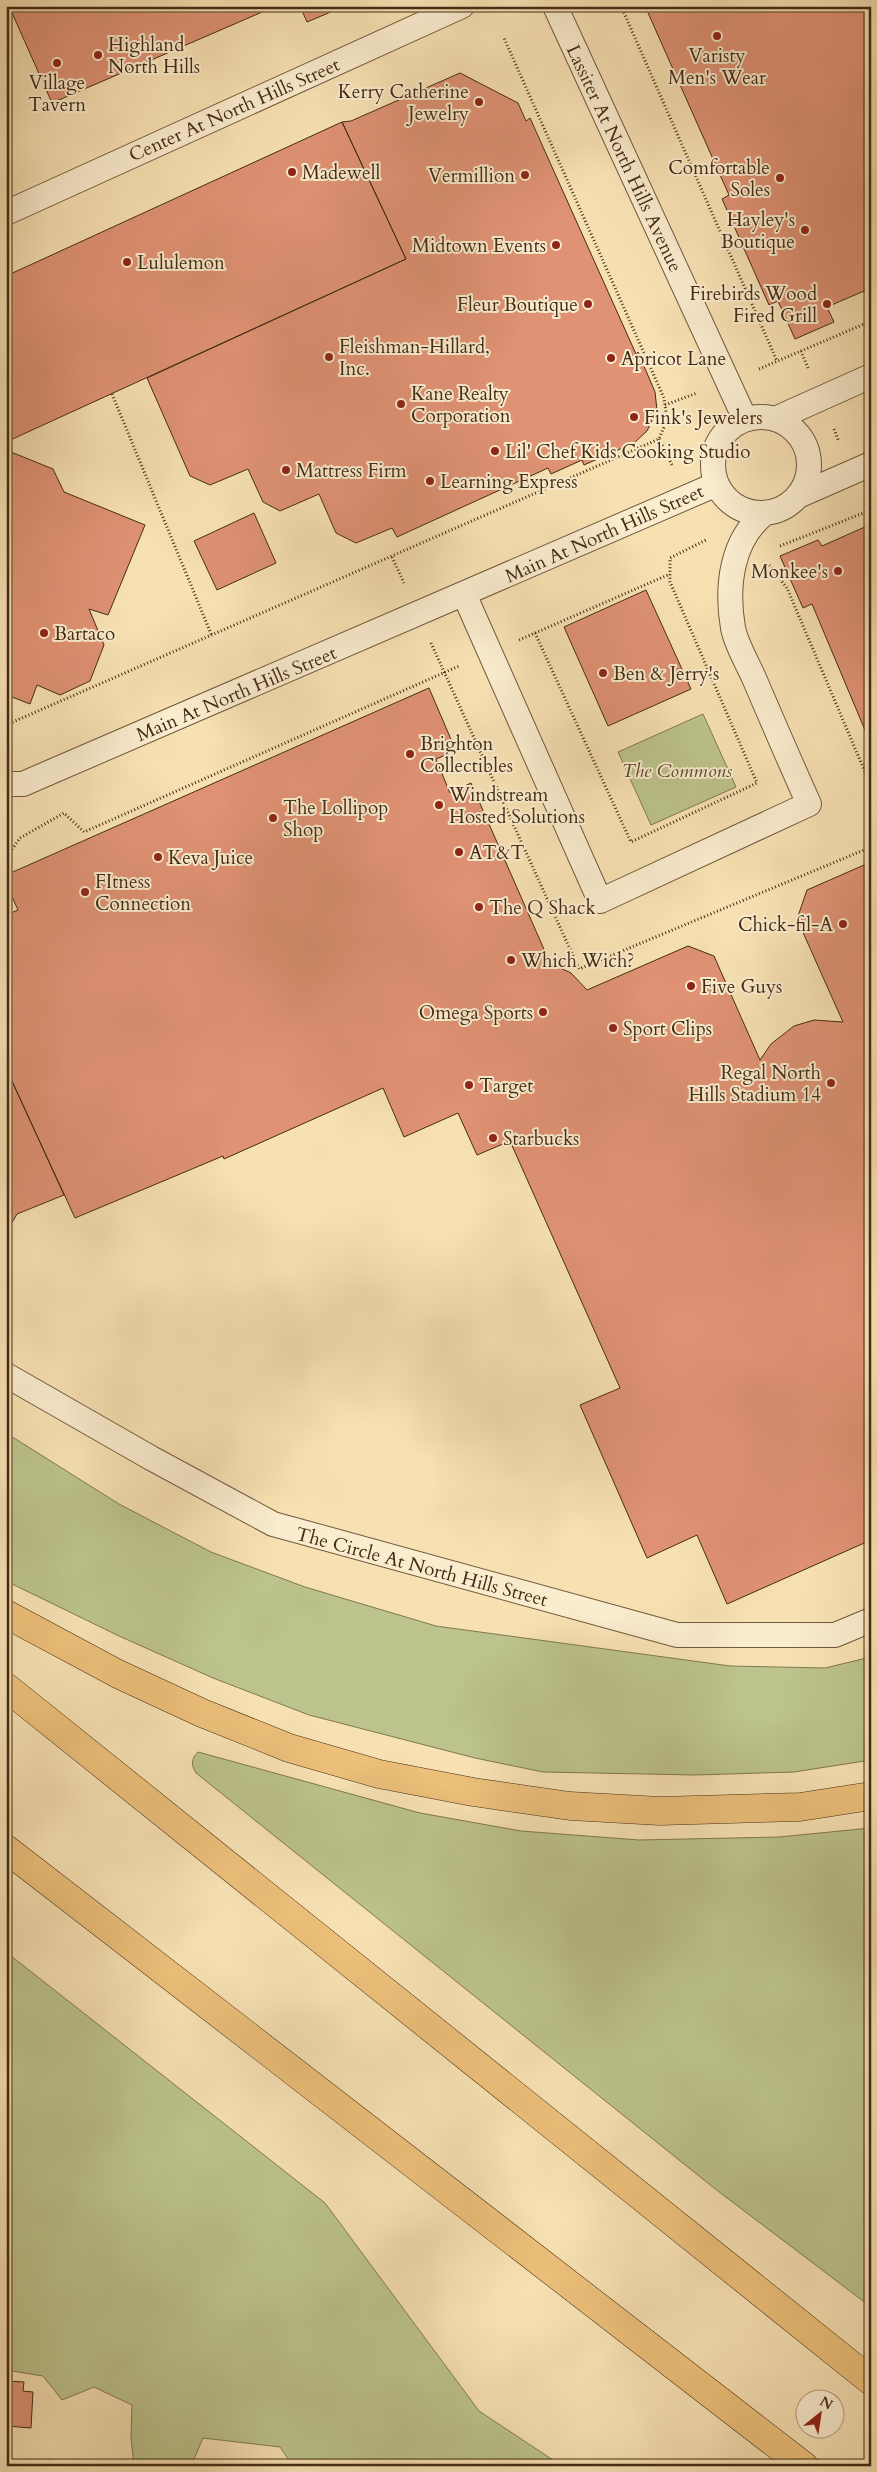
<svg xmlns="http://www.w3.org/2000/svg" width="877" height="2472" viewBox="0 0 877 2472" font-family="Cardo,serif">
	<rect width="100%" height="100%" fill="#f7e1b3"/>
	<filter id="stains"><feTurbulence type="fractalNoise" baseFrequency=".004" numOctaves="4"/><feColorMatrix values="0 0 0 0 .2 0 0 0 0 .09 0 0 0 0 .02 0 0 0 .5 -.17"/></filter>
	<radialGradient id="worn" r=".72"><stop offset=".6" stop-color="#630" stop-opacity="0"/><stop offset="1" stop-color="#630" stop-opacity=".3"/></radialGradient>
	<path fill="#bcc38c" stroke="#807850" d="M703,714L736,787L651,825L618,752Z
		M6,1433L119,1504L211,1552L305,1587L436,1626L730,1666L825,1668L871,1657V1760L794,1772L696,1775L543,1772L475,1758L309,1715L213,1678L119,1636L6,1581Z
		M198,1752L420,1813L521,1831L639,1840L779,1837L871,1828V2307L714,2188L196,1773C191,1765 191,1759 198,1752Z
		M6,1952L325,2203L479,2411L562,2466H495L476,2463L475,2466H293L280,2447L203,2438L191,2466H134L131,2437L132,2405L94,2387L62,2400L43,2376L6,2370Z"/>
	<path fill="#df9274" stroke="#442c15" d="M9,6H276L52,103Z
		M300,6H345L307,22Z
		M645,6H871V101L868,103L871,108V288L827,307L834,322L795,339L778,301L769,305L722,199L729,195Z
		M460,73L518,103L526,121L530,118L636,354L638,352L655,392L657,410L647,431L634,443L584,465L582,460L551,474L548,468L397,537L392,528L356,543L336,533L319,494L280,511L263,502L248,469L210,485L190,476L147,378L406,259L342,122L351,121Z
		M342,122L406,259L6,442V276Z
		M6,450L53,469L64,492L145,525L108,615L89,609L104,645L90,681L60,695L37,685L30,704L12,697L6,711Z
		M254,513L276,563L217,590L194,541Z
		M867,526L871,533L870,742L812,604L803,608L780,556L818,540L822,546Z
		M646,590L691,689L608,726L564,627Z
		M429,688L456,751L436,759L450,793L471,783L550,963L571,973L587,990L688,946L714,956L760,1060L771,1044L794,1026L814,1020L843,1022L797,919L807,890L871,862V1540L727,1604L697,1535L647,1558L580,1405L620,1388L510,1141L477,1155L458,1113L404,1137L383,1088L224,1159L223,1156L75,1218L6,1068V915L18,910L6,883V875Z
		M6,1068L64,1195L17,1214L6,1233Z
		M6,2381L24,2382L23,2391L33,2392L31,2428L6,2426Z
		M47,2460L80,2462V2466H47Z"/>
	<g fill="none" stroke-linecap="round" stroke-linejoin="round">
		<g stroke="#71593c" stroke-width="26">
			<path id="service" d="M555,6L745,419
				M6,213L462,6
				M713 465a48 48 0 1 1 96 0a48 48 0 1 1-96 0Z
				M775,419L871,376
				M798,496L871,464
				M464,594L600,901L809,804C790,762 772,720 754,678C747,662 736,644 733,628C726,587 731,540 765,513
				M6,784H23L46,774L717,484
				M6,1375L151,1458L273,1524L677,1635H835L871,1620"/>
		</g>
		<g stroke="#442c15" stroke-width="29">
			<path id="motorway" d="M6,1614L118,1674L202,1713L289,1748L379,1774L473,1792L570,1806L660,1811L800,1807L871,1796
				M6,1687L871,2381
				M6,1849L804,2466"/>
		</g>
		<path stroke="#442c15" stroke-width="3" stroke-dasharray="1 2.5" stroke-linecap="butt" d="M621,6L777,361
			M801,351L808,368
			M759,369L871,321
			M112,394L212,636
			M665,405L697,393
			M834,429L839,442
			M659,439L673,467
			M865,503L868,511
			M780,546L871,510
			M392,557L404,583
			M769,565L787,588L871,786
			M535,633L631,842L757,783L670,582V558L706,540
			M519,640L670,574
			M431,643L579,969L871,847
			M6,725L659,439L667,420L664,398L504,38
			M6,858L20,838L64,813L84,832L459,666"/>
		<use href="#service" stroke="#faecce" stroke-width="24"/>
		<use href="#motorway" stroke="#ecc07a" stroke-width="28"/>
	</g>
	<g fill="#8f2418" stroke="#faecce" stroke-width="2">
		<circle cx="717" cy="36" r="5"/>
		<circle cx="98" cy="55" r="5"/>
		<circle cx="57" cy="63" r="5"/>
		<circle cx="479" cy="102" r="5"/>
		<circle cx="292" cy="172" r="5"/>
		<circle cx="525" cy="175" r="5"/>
		<circle cx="780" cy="178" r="5"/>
		<circle cx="805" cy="230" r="5"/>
		<circle cx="556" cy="245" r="5"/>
		<circle cx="127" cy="262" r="5"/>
		<circle cx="588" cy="304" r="5"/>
		<circle cx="827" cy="304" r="5"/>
		<circle cx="329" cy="357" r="5"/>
		<circle cx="611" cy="358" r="5"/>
		<circle cx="401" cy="404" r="5"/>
		<circle cx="634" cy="417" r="5"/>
		<circle cx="495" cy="451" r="5"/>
		<circle cx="286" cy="470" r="5"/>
		<circle cx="430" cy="481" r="5"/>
		<circle cx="838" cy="571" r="5"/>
		<circle cx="44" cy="633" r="5"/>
		<circle cx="603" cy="673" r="5"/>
		<circle cx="410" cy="754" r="5"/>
		<circle cx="439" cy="805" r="5"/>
		<circle cx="273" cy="818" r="5"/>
		<circle cx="459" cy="852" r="5"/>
		<circle cx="158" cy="857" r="5"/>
		<circle cx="85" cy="892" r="5"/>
		<circle cx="479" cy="907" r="5"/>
		<circle cx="843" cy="924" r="5"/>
		<circle cx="511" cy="960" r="5"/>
		<circle cx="691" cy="986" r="5"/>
		<circle cx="543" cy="1012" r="5"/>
		<circle cx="613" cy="1028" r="5"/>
		<circle cx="831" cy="1083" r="5"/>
		<circle cx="469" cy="1085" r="5"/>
		<circle cx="493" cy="1138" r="5"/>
	</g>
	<g text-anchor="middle" stroke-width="4" stroke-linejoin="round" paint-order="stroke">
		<g font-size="19" fill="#442c15" stroke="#faecce" text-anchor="start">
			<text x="108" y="51">Highland<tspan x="108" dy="22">North Hills</tspan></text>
			<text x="717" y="62" text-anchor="middle">Varisty<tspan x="717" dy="22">Men's Wear</tspan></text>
			<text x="57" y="89" text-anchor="middle">Village<tspan x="57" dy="22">Tavern</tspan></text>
			<text x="469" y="98" text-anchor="end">Kerry Catherine<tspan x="469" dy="22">Jewelry</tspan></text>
			<text x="770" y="174" text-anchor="end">Comfortable<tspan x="770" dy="22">Soles</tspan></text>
			<text x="302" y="179">Madewell</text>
			<text x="515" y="182" text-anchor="end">Vermillion</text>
			<text x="795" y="226" text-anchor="end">Hayley's<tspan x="795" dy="22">Boutique</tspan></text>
			<text x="546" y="252" text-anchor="end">Midtown Events</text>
			<text x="137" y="269">Lululemon</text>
			<text x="817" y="300" text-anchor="end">Firebirds Wood<tspan x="817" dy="22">Fired Grill</tspan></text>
			<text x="578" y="311" text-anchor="end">Fleur Boutique</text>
			<text x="339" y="353">Fleishman-Hillard,<tspan x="339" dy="22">Inc.</tspan></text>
			<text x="621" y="365">Apricot Lane</text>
			<text x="411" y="400">Kane Realty<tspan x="411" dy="22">Corporation</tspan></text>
			<text x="644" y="424">Fink's Jewelers</text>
			<text x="505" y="458">Lil' Chef Kids Cooking Studio</text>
			<text x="296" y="477">Mattress Firm</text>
			<text x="440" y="488">Learning Express</text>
			<text x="828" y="578" text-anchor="end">Monkee's</text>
			<text x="54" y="640">Bartaco</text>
			<text x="613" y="680">Ben &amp; Jerry's</text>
			<text x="420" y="750">Brighton<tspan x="420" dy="22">Collectibles</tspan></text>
			<text x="449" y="801">Windstream<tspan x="449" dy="22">Hosted Solutions</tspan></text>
			<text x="283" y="814">The Lollipop<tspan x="283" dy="22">Shop</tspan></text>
			<text x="469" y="859">AT&amp;T</text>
			<text x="168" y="864">Keva Juice</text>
			<text x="95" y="888">FItness<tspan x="95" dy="22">Connection</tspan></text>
			<text x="489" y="914">The Q Shack</text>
			<text x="833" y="931" text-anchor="end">Chick-fil-A</text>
			<text x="521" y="967">Which Wich?</text>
			<text x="701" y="993">Five Guys</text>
			<text x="533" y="1019" text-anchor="end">Omega Sports</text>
			<text x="623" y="1035">Sport Clips</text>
			<text x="821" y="1079" text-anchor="end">Regal North<tspan x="821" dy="22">Hills Stadium 14</tspan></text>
			<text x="479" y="1092">Target</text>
			<text x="503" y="1145">Starbucks</text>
		</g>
		<g font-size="19" fill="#442c15" stroke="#faecce">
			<text transform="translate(234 109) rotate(-24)" y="7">Center At North Hills Street</text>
			<text transform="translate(625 158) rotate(65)" y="7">Lassiter At North Hills Avenue</text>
			<text transform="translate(604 533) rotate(-24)" y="7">Main At North Hills Street</text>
			<text transform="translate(236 693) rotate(-23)" y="7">Main At North Hills Street</text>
			<text transform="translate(422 1566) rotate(15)" y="7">The Circle At North Hills Street</text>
		</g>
		<g font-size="19" font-style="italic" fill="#5c4a2d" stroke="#faecce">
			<text x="677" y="777">The Commons</text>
		</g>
	</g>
	<rect width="877" height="2472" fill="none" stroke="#f7e1b3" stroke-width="25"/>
	<rect x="8" y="8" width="862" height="2457" fill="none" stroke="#442c15" stroke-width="2.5"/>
	<rect x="12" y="12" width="852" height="2447" fill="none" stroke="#442c15"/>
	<g transform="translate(820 2414) rotate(30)"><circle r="24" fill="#faecce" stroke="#b19f84"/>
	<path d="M0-4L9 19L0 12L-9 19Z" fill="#8f2418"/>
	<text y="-8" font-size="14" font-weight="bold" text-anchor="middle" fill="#442c15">N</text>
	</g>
	<rect width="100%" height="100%" filter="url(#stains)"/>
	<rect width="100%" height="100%" fill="url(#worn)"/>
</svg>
